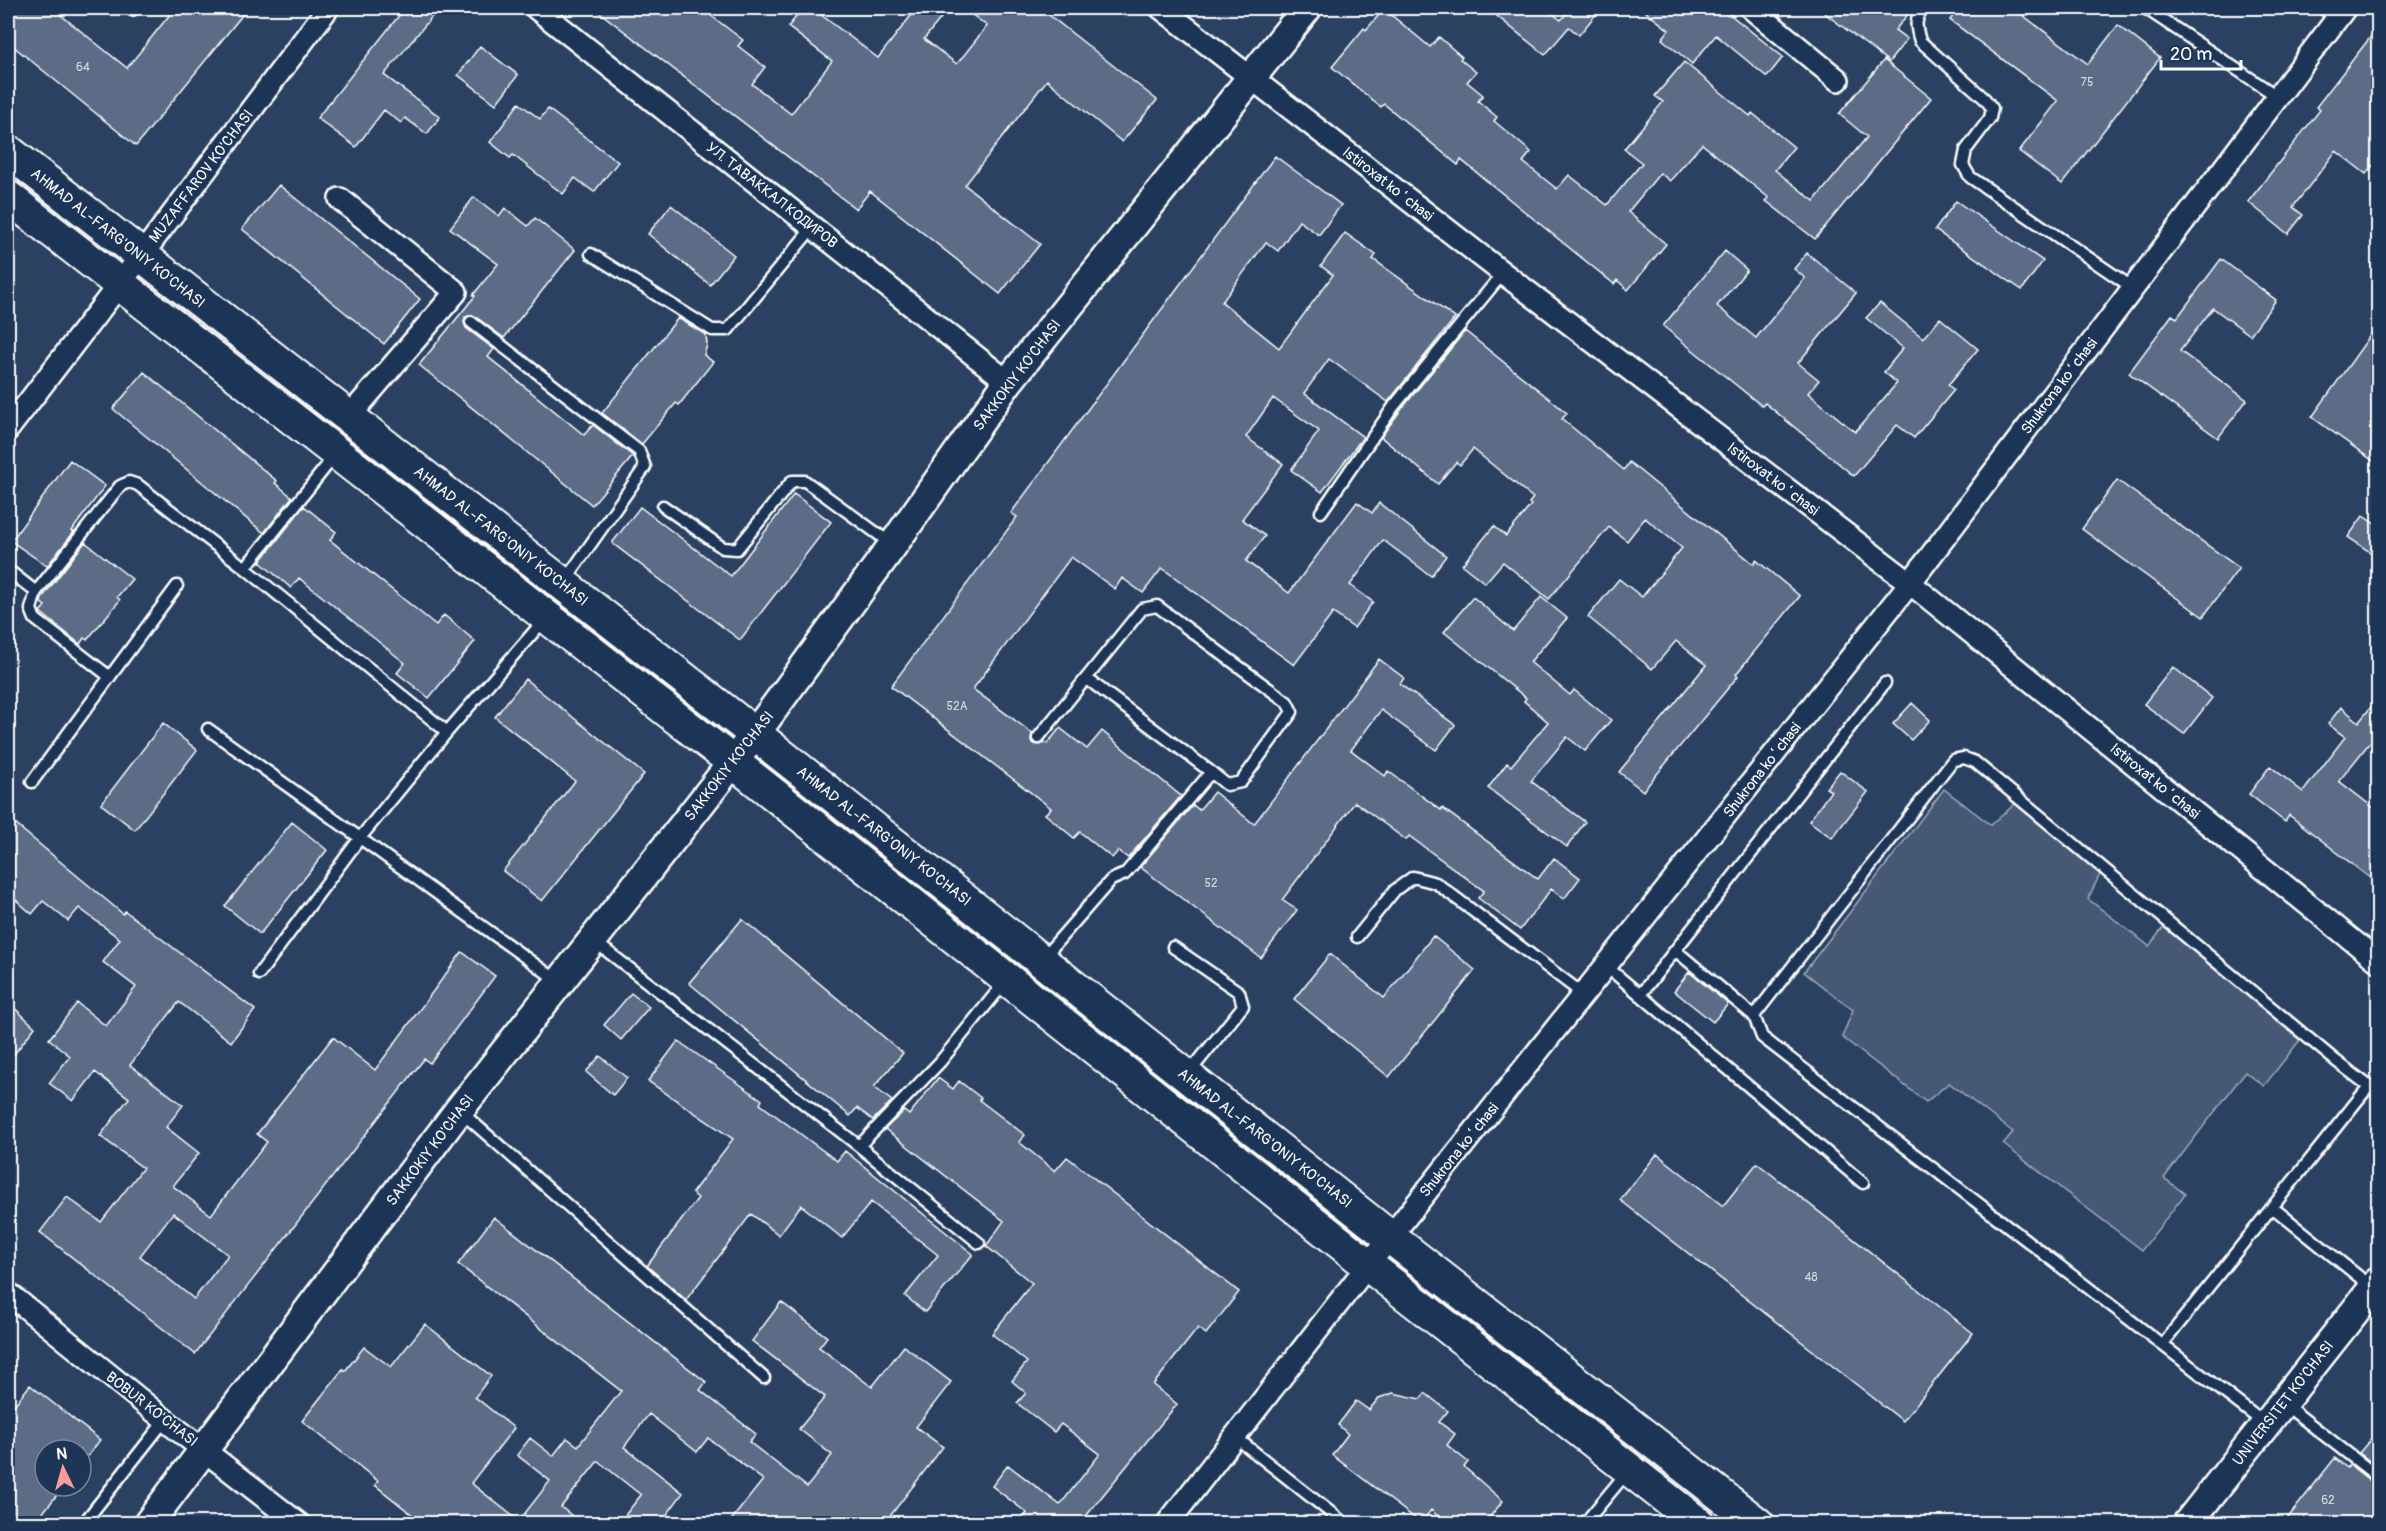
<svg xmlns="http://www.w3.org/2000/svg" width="2386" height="1531" viewBox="0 0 2386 1531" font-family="Pangolin,sans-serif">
	<rect width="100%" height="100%" fill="#2a4161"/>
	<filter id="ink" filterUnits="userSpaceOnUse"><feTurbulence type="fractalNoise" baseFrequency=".0167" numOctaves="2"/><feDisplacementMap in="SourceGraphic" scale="12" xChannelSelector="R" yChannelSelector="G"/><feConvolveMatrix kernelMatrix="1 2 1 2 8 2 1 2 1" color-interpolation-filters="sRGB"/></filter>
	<g filter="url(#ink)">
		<path fill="#465975" stroke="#a2acba" stroke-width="1.5" d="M1944,789L1991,825L2016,803L2101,872L2088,899L2149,946L2166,924L2307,1031L2264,1086L2245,1072L2164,1178L2185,1194L2142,1250L2003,1144L2013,1132L1949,1083L1926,1102L1842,1037L1853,1010L1804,972Z"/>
		<path fill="#5b6c86" stroke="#fff" stroke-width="1.5" fill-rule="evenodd" d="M8,8H52L127,68L175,8H248L136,146L8,42Z
			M405,8H439L384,75L440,117L427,134L405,118L401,123L384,110L356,147L317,118Z
			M594,8H701L743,40L738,46L765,67L752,84L791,114L832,61L788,27L803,8H812L878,58L917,8H949L924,39L957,64L987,26L963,8H1040L1157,100L1122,142L1047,80L965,185L1040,244L1000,294L870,191L856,209Z
			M1487,8H1545L1561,20L1571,8H1601L1579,35L1569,27L1545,55Z
			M1641,8H1722L1783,57L1767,77L1716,35L1692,64L1662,39L1669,30Z
			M1818,8H1913L1895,30L1907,39L1889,62Z
			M1959,8H2013L2088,64L2118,25L2160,58L2062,184L2019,151L2058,101L1950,20Z
			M1384,9L1430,47L1439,37L1462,57L1460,59L1476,72L1467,82L1483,95L1478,101L1497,117L1494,121L1531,152L1523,162L1557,189L1569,175L1607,205L1642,163L1624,149L1663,102L1655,96L1684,62L1750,116L1752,113L1794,147L1775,170L1814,201L1867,137L1839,114L1884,60L1931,98L1815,239L1766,201L1769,198L1702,144L1670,181L1660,173L1628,212L1666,244L1628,290L1617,280L1614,284L1461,160L1458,165L1384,104L1381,107L1332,67L1364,28L1366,30Z
			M2379,26V158L2366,174L2336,151L2293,207L2303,215L2288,234L2248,202L2320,110L2316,107Z
			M480,46L518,75L496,104L458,75Z
			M519,103L540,119L548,109L618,162L594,192L575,178L563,194L513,155L510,158L490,142Z
			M1275,156L1341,205L1319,235L1299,221L1278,251L1266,242L1222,302L1279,348L1333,275L1321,266L1345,233L1376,255L1373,259L1455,318L1388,402L1329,359L1304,393L1363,437L1322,492L1291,470L1319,431L1273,398L1246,437L1283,464L1242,519L1265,536L1246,561L1289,593L1357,502L1372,513L1379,503L1446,556L1431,576L1383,540L1350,585L1373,602L1354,628L1333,613L1294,665L1162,568L1143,593L1122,578L1115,589L1071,557L973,689L1032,733L1031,740L1034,744L1040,745L1044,742L1047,744L1060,728L1087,749L1102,731L1181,796L1128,858L1118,851L1112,858L1080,832L1074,838L1045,814L1051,808L891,686L1017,517L1011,513Z
			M279,185L420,299L384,344L242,229Z
			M474,197L499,216L505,208L528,226L535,218L575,250L504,338L473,315L465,317L464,322L466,328L494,349L488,357L584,435L593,425L633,456L592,505L419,365L475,296L473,295L498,264L450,228Z
			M1956,201L2043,261L2022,290L1935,230Z
			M671,205L734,255L710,285L648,234Z
			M1725,251L1747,270L1717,306L1756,338L1805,278L1794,269L1807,253L1856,293L1798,363L1819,380L1808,393L1855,432L1897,383L1884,372L1903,348L1866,318L1880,303L1923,338L1940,318L1978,349L1948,385L1954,390L1914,438L1897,425L1854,476L1765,403L1762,406L1663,326Z
			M2221,259L2276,300L2250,335L2213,308L2180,351L2247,400L2218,438L2129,373L2172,315L2177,318Z
			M678,318L706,335L707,345L704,355L713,362L679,405L676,403L642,444L602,413Z
			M2379,323V465L2312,417Z
			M1465,331L1567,413L1562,419L1624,470L1629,462L1754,564L1756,560L1800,596L1736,674L1738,676L1643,791L1619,772L1706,665L1676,641L1652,669L1588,617L1619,579L1642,597L1682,548L1645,518L1627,541L1609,527L1549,599L1503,562L1485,583L1462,565L1494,526L1506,536L1531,505L1529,503L1533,498L1473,449L1460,465L1456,462L1438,484L1381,437L1400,411Z
			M144,372L277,481L275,483L292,497L264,533L113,409Z
			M70,460L105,486L76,525L72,531L74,532L47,566L11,541Z
			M2117,480L2239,568L2203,617L2082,529Z
			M794,494L831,522L740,640L612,543L640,507L731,576Z
			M304,506L336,532L330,540L436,625L444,615L475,641L429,698L397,673L405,663L299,578L291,588L260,562Z
			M2363,516L2379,527V558L2348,537Z
			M85,542L132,579L117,597L120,600L87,640L84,638L80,644L40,612L45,606L41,603L42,598Z
			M1473,597L1513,631L1541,597L1567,618L1530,662L1570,695L1574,690L1611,720L1585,751L1567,737L1531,781L1585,822L1567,847L1488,788L1507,763L1511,766L1548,722L1524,701L1526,698L1444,632Z
			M1379,659L1404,678L1400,684L1455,725L1436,750L1381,710L1351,750L1385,776L1388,771L1441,810L1442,808L1538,879L1554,858L1580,878L1564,899L1551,889L1520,930L1478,898L1484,891L1409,836L1406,840L1355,802L1282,900L1297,910L1261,958L1140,867L1193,805L1199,810L1214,792L1254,824Z
			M2173,667L2212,698L2184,734L2144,704Z
			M525,679L644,774L542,901L503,871L575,781L495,717Z
			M2379,697V731L2339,781L2379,812V885L2289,815L2285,822L2249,794L2270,766L2303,792L2345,737L2328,724L2341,707L2359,722Z
			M1912,703L1930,720L1911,740L1893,724Z
			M163,723L197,750L135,830L101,804Z
			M1840,771L1868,792L1832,838L1809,821L1831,791L1826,788Z
			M8,818L123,914L125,911L255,1010L231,1042L179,1002L130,1065L183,1105L166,1127L199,1153L173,1186L211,1215L267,1142L257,1134L333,1037L375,1070L462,952L495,976L430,1063L424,1059L195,1354L40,1232L67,1197L101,1222L143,1168L100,1136L129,1098L95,1072L73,1101L49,1083L70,1056L49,1039L77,1003L106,1026L136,987L103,962L120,939L79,908L68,921L43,901L32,914L8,893ZM173,1213L228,1255L194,1299L140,1256Z
			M292,822L327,850L260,934L225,906Z
			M742,919L903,1053L874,1087L892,1101L873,1120L857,1108L850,1116L689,983Z
			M1433,936L1475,970L1389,1077L1294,999L1330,954L1384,998Z
			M1689,972L1728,1004L1713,1022L1674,991Z
			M631,993L649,1007L621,1040L604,1025Z
			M8,1002L35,1027L8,1062Z
			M678,1041L762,1100L760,1104L837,1161L845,1151L973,1254L925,1312L905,1296L938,1255L871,1202L842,1238L801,1205L779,1235L751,1214L686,1300L647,1266L698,1198L692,1193L733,1139L648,1081Z
			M600,1056L627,1078L613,1095L586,1072Z
			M938,1078L953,1089L959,1081L981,1098L979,1100L1025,1135L1019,1142L1055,1171L1067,1157L1239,1292L1206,1334L1198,1328L1153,1385L1177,1404L1082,1521L1085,1524H1018L1027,1513L992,1486L1008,1465L1060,1505L1100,1454L1061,1424L1054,1432L1017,1403L1026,1393L1012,1381L1027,1362L992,1334L1032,1283L986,1246L1004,1221L885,1129L904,1111L909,1115Z
			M1657,1154L1723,1206L1757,1163L1973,1333L1903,1421L1620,1200Z
			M494,1217L706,1382L700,1390L756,1434L749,1442L807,1487L832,1455L799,1429L825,1397L752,1341L781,1302L827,1337L819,1347L872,1387L904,1346L951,1382L916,1427L943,1447L884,1524H728L763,1480L708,1438L697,1452L649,1414L624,1447L683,1493L660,1524H618L641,1495L598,1461L561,1507L582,1524H424L375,1485L378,1481L302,1421L343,1369L345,1371L364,1347L391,1367L425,1324L491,1376L475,1397L514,1428L471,1483L519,1521L550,1481L517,1455L530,1438L553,1456L567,1438L578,1446L621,1391L458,1264Z
			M30,1385L100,1440L81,1465V1450H45V1486H64L34,1524H8V1413Z
			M1393,1393L1420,1399L1425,1393L1448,1411L1439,1422L1455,1434L1447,1445L1468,1462L1464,1467L1503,1501L1484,1524H1447L1431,1510L1421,1523L1332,1455L1348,1434L1338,1425L1356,1401L1369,1410L1379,1398Z
			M2379,1429V1468L2359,1453Z
			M2335,1458L2347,1468L2350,1465L2373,1483L2379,1484V1524H2283Z"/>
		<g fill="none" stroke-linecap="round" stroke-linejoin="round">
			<g stroke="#fff" stroke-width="15">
				<path id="lane" d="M129,8L132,10
					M1923,8C1914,19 1916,28 1920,41L1985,99L1992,108L1990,118L1966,150L1963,165L1970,177L2133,288
					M2145,8L2278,97
					M2322,8L2337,18
					M591,254L712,330H728L813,227
					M471,322L639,451L645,467L564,582
					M663,506L723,548L737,549L792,481H805L893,545
					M1321,512L1394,406L1503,273
					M245,568L336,454
					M8,570L36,592L120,486L129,482L138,485L245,568L447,732
					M36,592L31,609L35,619L110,677
					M1086,678L1211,772
					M208,729L360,838L447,732L545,619
					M1038,738L1142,609L1157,606L1287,702L1292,712L1241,782L1227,785L1211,772L1125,874L1111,880L1043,958
					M32,782L177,586
					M1357,937L1395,890L1413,877L1436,883L1583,994
					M594,941L859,1146L979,1243
					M1173,947L1239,992L1243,1006L1189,1073
					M1675,950L1754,1016L1762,1037L2264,1423
					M1606,966L1863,1183
					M259,974L360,838L558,981
					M1640,995L1885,683
					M1754,1016L1953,760L1964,758L1975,762L2336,1061L2378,1093
					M460,1111L764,1378
					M859,1146L940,1062L1005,982
					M2272,1207L2373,1288
					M2162,1345L2369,1086
					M2283,1403L2378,1477
					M1234,1436L1345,1524
					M83,1524L165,1420
					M1584,1524L1628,1471"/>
			</g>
			<g stroke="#fff" stroke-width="26">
				<path id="street" d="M536,8L1008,382
					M1161,8L1503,273L1910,583L2378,961
					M1751,8L1838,80
					M340,199L456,292L348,418
					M8,429L141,256L328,8
					M8,1293L165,1420L299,1524
					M1167,1524L1368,1265L1910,583L2345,8"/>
			</g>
			<g stroke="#fff" stroke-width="33">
				<path id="secondary" d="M148,1524L459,1110L755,734L893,545L1008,382L1307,8
					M2187,1524L2378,1282"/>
			</g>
			<g stroke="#fff" stroke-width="36">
				<path id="primary" d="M8,151L755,734L1390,1237L1758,1524
					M8,197L733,762L1368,1265L1699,1524"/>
			</g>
			<use href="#lane" stroke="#1d3557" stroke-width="10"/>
			<use href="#street" stroke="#1d3557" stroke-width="21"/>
			<use href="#secondary" stroke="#1d3557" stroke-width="28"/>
			<use href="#primary" stroke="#1d3557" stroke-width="32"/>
		</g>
	</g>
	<g text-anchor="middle" stroke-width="4.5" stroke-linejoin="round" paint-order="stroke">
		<g font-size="12" fill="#d6dae1">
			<text x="83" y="71">64</text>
			<text x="2087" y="86">75</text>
			<text x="957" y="710">52A</text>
			<text x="1211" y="887">52</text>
			<text x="1811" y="1281">48</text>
			<text x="2328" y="1504">62</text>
		</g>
		<g font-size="15" fill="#fff" stroke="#1d3557">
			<text transform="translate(201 176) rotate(-53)" y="5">MUZAFFAROV KO'CHASI</text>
			<text transform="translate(1388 184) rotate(38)" y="5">Istiroxat koʻchasi</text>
			<text transform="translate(772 195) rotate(38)" y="5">УЛ. ТАВАККАЛ КОДИРОВ</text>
			<text transform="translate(118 238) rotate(38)" y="5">AHMAD AL-FARG'ONIY KO'CHASI</text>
			<text transform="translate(1017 375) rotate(-53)" y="5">SAKKOKIY KO'CHASI</text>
			<text transform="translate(2059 386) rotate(-53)" y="5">Shukrona koʻchasi</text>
			<text transform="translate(1773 479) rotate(37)" y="5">Istiroxat koʻchasi</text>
			<text transform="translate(501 536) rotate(38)" y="5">AHMAD AL-FARG'ONIY KO'CHASI</text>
			<text transform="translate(729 766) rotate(-52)" y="5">SAKKOKIY KO'CHASI</text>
			<text transform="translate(1762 770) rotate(-52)" y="5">Shukrona koʻchasi</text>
			<text transform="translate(2155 781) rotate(39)" y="5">Istiroxat koʻchasi</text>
			<text transform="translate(884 836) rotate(38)" y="5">AHMAD AL-FARG'ONIY KO'CHASI</text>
			<text transform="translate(1265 1138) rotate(38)" y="5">AHMAD AL-FARG'ONIY KO'CHASI</text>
			<text transform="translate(430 1150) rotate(-53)" y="5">SAKKOKIY KO'CHASI</text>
			<text transform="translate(1459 1150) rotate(-51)" y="5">Shukrona koʻchasi</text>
			<text transform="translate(2283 1403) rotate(-52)" y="5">UNIVERSITET KO'CHASI</text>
			<text transform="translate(152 1409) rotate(38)" y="5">BOBUR KO'CHASI</text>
		</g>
	</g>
	<rect width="2386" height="1531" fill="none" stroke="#1d3557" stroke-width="30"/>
	<rect x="15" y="15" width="2356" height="1501" fill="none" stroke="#fff" stroke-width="2" filter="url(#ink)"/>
	<g transform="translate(63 1468) rotate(355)"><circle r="28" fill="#1d3557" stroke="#77869a" stroke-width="1.5"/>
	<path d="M0-4.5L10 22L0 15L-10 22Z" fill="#ff9aa2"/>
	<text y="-9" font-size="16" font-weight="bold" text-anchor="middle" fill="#ffffff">N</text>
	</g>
	<path d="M2161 60v9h80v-9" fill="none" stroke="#ffffff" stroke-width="3"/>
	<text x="2170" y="60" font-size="18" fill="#ffffff" stroke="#1d3557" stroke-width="4.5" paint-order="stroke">20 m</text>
</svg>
